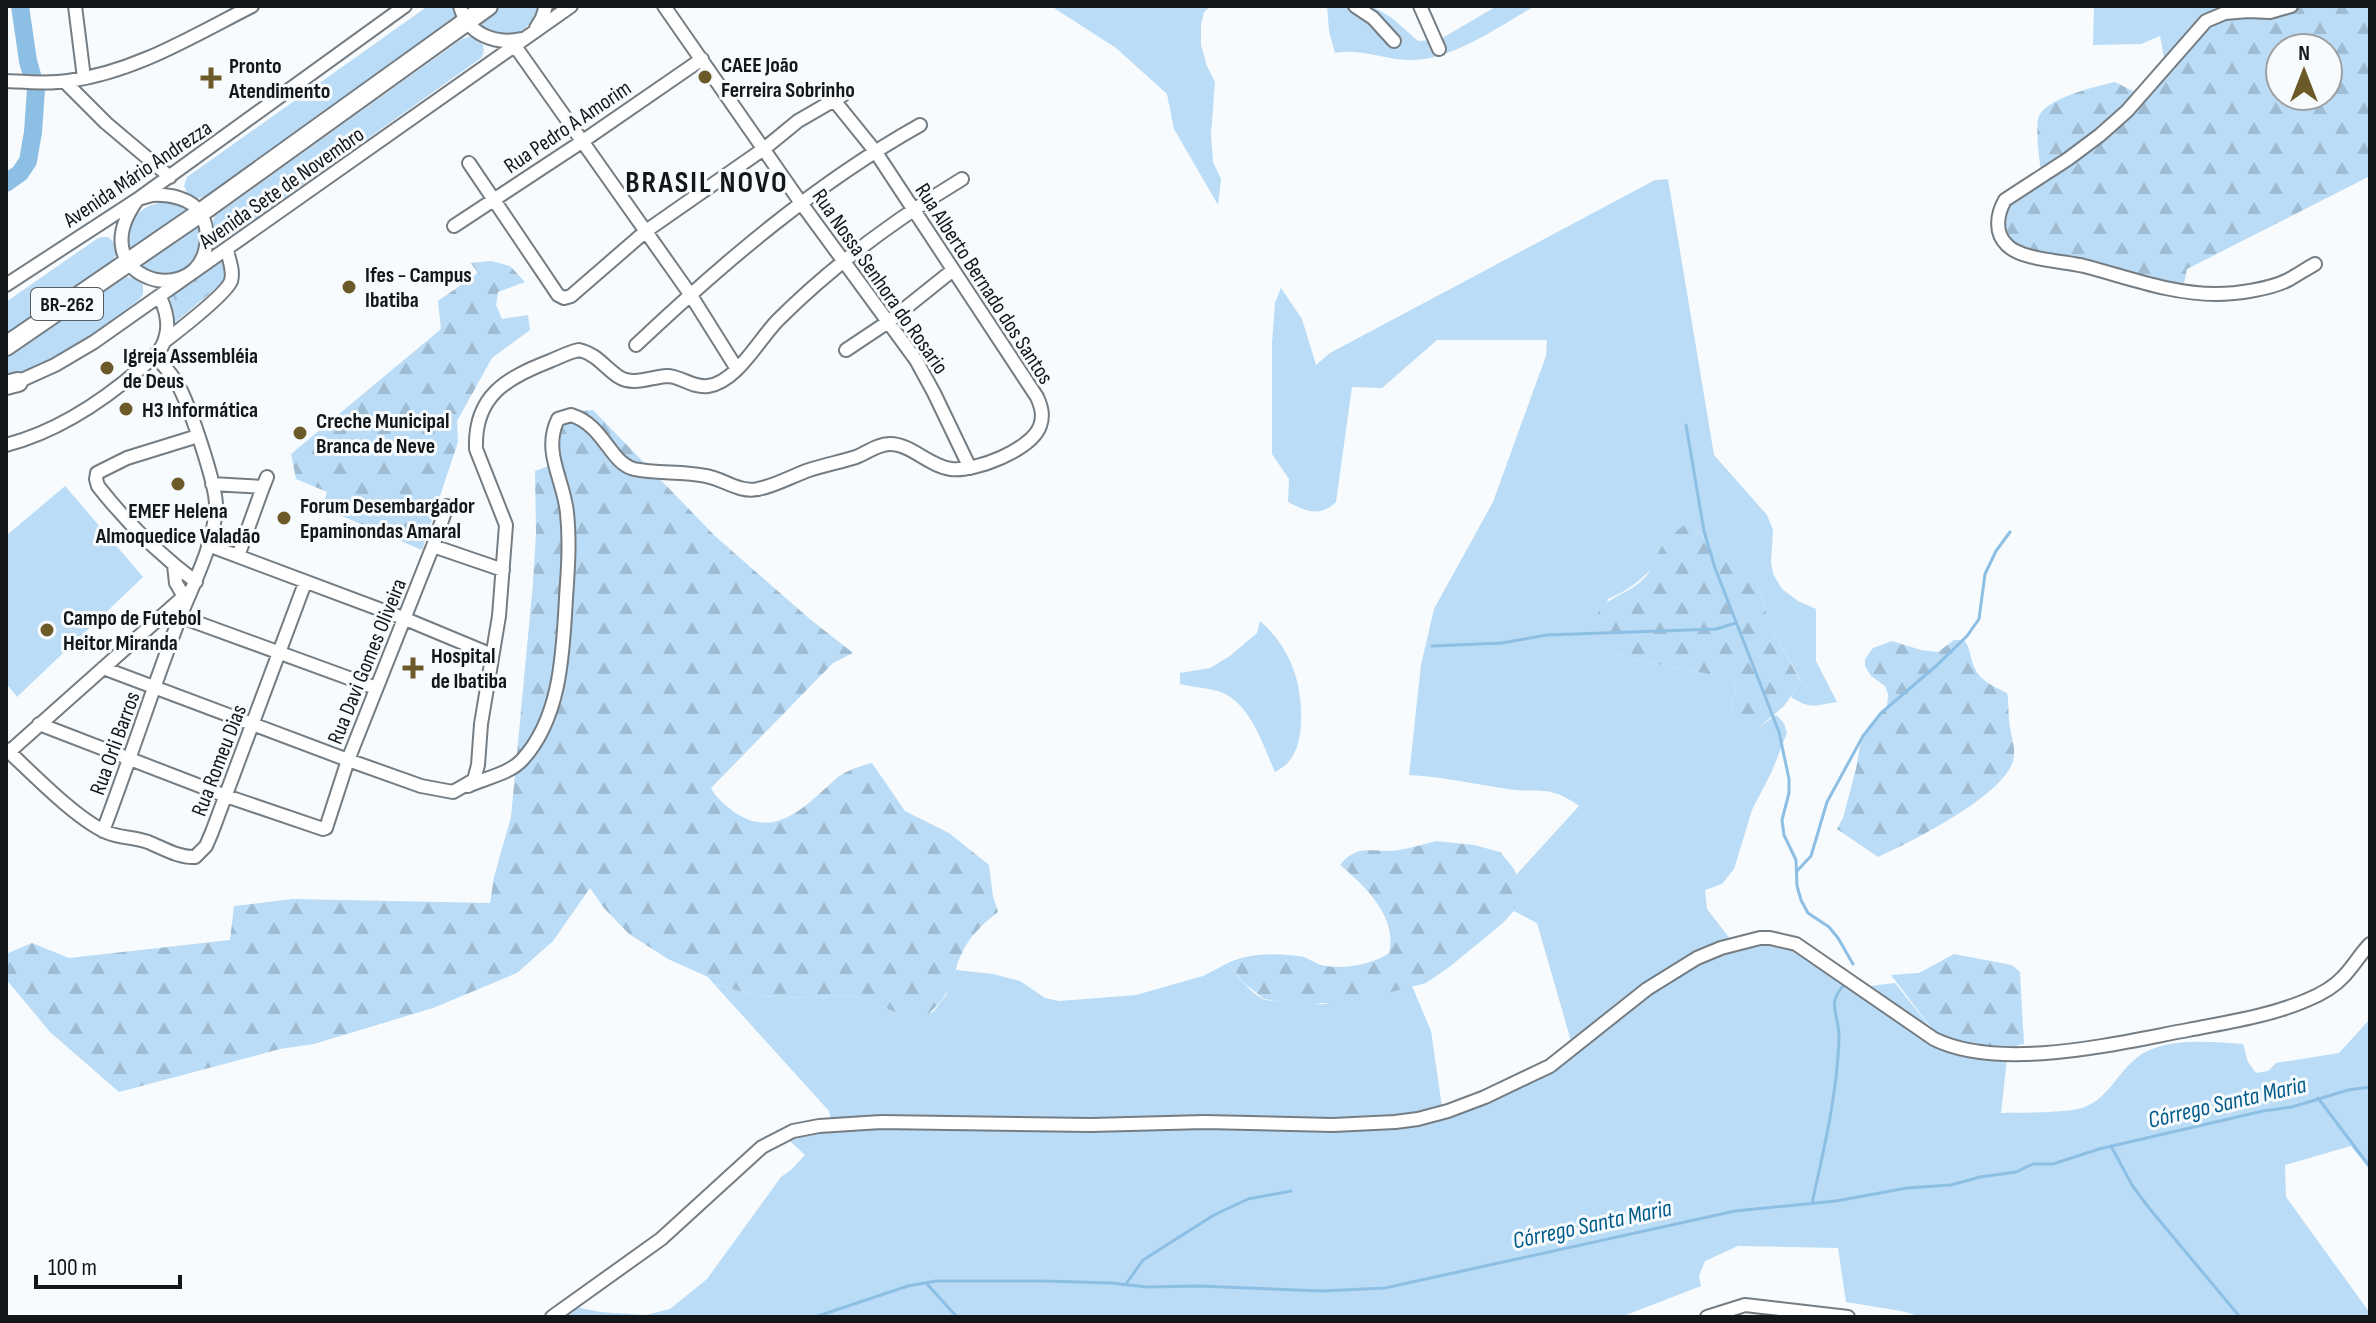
<svg xmlns="http://www.w3.org/2000/svg" width="2376" height="1323" viewBox="0 0 2376 1323" font-family="'Sofia Sans Condensed',sans-serif">
	<defs>
		<pattern id="forest-firs" width="22" height="20" patternUnits="userSpaceOnUse" patternTransform="scale(2)"><rect width="22" height="20" fill="#badcf6"/><path d="M5 1l3.5 6h-7zM16 11l3.5 6h-7z" fill="#9fbcd2"/></pattern>
		<pattern id="park-crowns" width="20" height="18" patternUnits="userSpaceOnUse" patternTransform="scale(2)"><rect width="20" height="18" fill="#badcf6"/><path d="M2 6a3 3 0 1 1 6 0M12 15a3 3 0 1 1 6 0" fill="none" stroke="#9fbcd2"/></pattern>
	</defs>
	<rect width="100%" height="100%" fill="#f7fbfd"/>
	<path fill="#badcf6" d="M428,6H456V16L453,20L205,197L196,199L188,195L184,186L187,177Z
		M503,6H539C534,26 516,40 494,34C488,33 482,27 477,24Z
		M1051,6H1211L1204,12L1201,25V45L1207,66L1215,82L1211,134L1213,162L1221,179L1218,205L1174,129L1167,94L1116,48Z
		M1327,6H1372L1392,18L1418,41L1439,40L1497,6H1535C1499,26 1451,61 1410,60C1384,60 1360,48 1335,53L1329,31Z
		M2094,6H2216L2165,63L2160,36L2141,44L2093,45Z
		M472,36C483,39 487,48 481,58L232,235L223,237L215,233L212,224L215,216L462,39Z
		M1668,179L1714,455L1767,515L1773,530L1771,561L1773,574L1782,589L1798,601L1816,609V661L1837,702C1817,705 1810,710 1791,697L1801,681L1770,626L1758,587L1746,565L1704,537L1689,522C1664,554 1647,583 1608,599L1598,644L1630,659L1719,676L1730,672L1736,687L1730,712L1757,729L1776,715L1784,723L1787,733L1772,771L1752,810L1734,869L1722,884L1705,890L1707,909L1735,945L1762,941L1786,943L1854,988L1895,983L1942,1042L2008,1049L2001,1113C2022,1112 2071,1114 2087,1106C2106,1098 2117,1076 2131,1063C2158,1035 2208,1042 2243,1044L2248,1062L2256,1073L2268,1071L2276,1063L2339,1053L2370,1019V1170L2351,1146L2285,1165L2286,1197L2370,1313V1317H1923L1901,1311L1846,1302L1838,1248L1738,1246L1705,1261L1699,1276L1701,1286L1621,1317H556L576,1307L600,1312L646,1315L670,1309L707,1279L781,1177L792,1169L805,1155L791,1142V1135L832,1125L829,1111L714,984L758,996L810,998L840,995L863,998L899,1014L933,1012L946,995L956,970L993,974L1020,981L1045,998L1059,1001L1136,995L1203,976L1228,963C1237,975 1249,992 1263,999C1268,1001 1277,1001 1282,1002C1331,1010 1366,997 1412,986L1431,1031L1442,1107L1474,1098L1573,1048L1537,923L1514,911L1522,902L1521,886L1516,875L1579,806C1548,784 1541,794 1508,789C1474,784 1445,777 1409,775L1421,665L1434,609L1493,502L1546,356L1547,340H1437L1382,388L1352,387L1336,502C1319,518 1306,511 1288,502L1289,479L1272,454V343L1275,303L1281,288L1302,319L1316,365L1330,353L1655,180Z
		M164,202L178,205L190,213L130,253C121,227 137,205 164,202Z
		M197,223C213,263 170,293 138,263Z
		M103,237H108L117,245L116,255L113,260L6,336V302L98,238Z
		M126,277L136,278L143,285V294L140,299L79,344L6,383V356Z
		M65,486L143,577L17,697L6,683V536Z
		M1260,621C1291,648 1303,684 1301,724C1300,736 1298,750 1290,760C1287,765 1280,769 1275,772C1263,745 1250,701 1218,691C1206,688 1192,687 1180,684V673L1210,668L1230,656L1257,633Z"/>
	<path fill="url(#forest-firs)" fill-rule="evenodd" d="M2216,6H2370V176L2187,269L2184,284C2147,280 2111,270 2074,261C2056,257 2031,254 2015,242C2004,233 2003,215 2006,202L2042,175C2039,162 2036,132 2038,119C2042,99 2097,86 2115,82L2133,91L2135,98ZM2280,48H2328V96H2280Z
		M491,261L510,266L525,282L498,292L496,305L502,319L528,315L530,330L492,358L457,421L458,442L422,550L323,508L327,492L296,479L291,454L441,329L438,301L478,273L471,263Z
		M593,410L715,536L811,620L853,653L833,663L711,788C716,798 728,808 737,814C779,840 809,802 838,777C848,770 860,766 872,763L905,811L949,833L989,865L993,896L998,912C983,924 969,936 961,955C957,962 956,971 953,979C946,998 934,1011 917,1022L863,998L840,995L810,998L758,996L714,984L708,977L668,959L629,934L604,908L590,888L553,941L517,973L433,1008L314,1044L280,1049L119,1092L50,1032L6,979V954L32,943L69,958L230,940L234,906L293,899L490,903L494,877L511,817L533,583L536,533L535,471L551,465L559,413Z
		M1689,522L1704,537L1746,565L1758,587L1770,626L1801,682L1784,706L1757,729L1735,723L1730,712L1736,687L1730,673L1719,676L1630,659L1598,644C1584,595 1625,602 1647,575C1654,566 1657,551 1665,542C1671,534 1681,528 1689,522Z
		M1954,640H1964C1970,648 1970,655 1973,664C1978,680 1993,686 2007,693C2009,702 2008,709 2009,718C2009,733 2017,746 2013,761C2003,796 1911,842 1878,857L1837,829L1843,818L1856,769L1861,740L1887,706L1888,694L1885,686L1871,676L1865,666V659L1873,648L1892,641L1921,650L1938,652Z
		M1436,841L1474,845L1500,852L1514,869L1521,886L1528,890L1522,902L1503,923L1448,968L1426,983L1352,1002L1337,1004L1322,1003L1308,1006L1264,999L1244,983L1228,963C1249,953 1274,953 1297,956C1306,956 1312,962 1321,965C1341,970 1372,965 1389,953C1398,917 1365,886 1340,865C1358,842 1375,854 1399,850C1411,848 1424,844 1436,841Z
		M1954,954L2012,965L2020,972L2024,1044L2018,1045L2017,1049L1972,1048L1942,1042L1891,975L1919,973Z"/>
	<path fill="url(#park-crowns)" d="M224,256L227,265L226,280L173,324L167,307L173,292Z"/>
	<g fill="none" stroke-linecap="round" stroke-linejoin="round">
		<path stroke="#8dbfe5" stroke-width="3" d="M1686,425L1704,531L1715,568L1779,732L1789,779V793L1782,820L1784,835L1796,860L1797,886L1801,900L1808,913L1829,927L1838,938L1853,964
			M1432,646L1502,643L1547,635L1716,629L1736,623
			M1797,871L1811,856L1827,802L1863,736L1881,713L1936,666L1967,636L1979,619L1985,574L1996,551L2010,532
			M2318,1098L2370,1167
			M2111,1146L2132,1185L2149,1208L2240,1317
			M1812,1203C1824,1149 1837,1095 1839,1039C1840,1012 1824,1005 1846,983
			M927,1284L957,1317
			M1126,1284L1143,1260L1214,1215L1248,1199L1291,1191
			M815,1317L908,1286L936,1281H1043L1111,1283L1147,1287L1199,1286L1322,1291L1385,1288L1735,1211L1836,1201L1907,1188L1951,1185L1980,1177L2016,1172L2033,1164H2053L2099,1149L2263,1111L2292,1107L2348,1090L2370,1087"/>
		<path stroke="#8dbfe5" stroke-width="18" d="M6,183L20,173L28,161L33,132L36,89L28,61L20,6"/>
		<g stroke="#757d83" stroke-width="16">
			<path id="minor" d="M75,6L84,78
				M460,6C467,34 495,45 521,39
				M664,6L801,203L916,360L934,393L970,468
				M1355,6L1373,18L1394,41
				M1420,6L1439,49
				M2291,6L2270,12L2248,11L2225,13L2206,21L2127,111L2100,135L2068,159L2005,200C1997,214 1994,233 2007,245C2021,260 2064,261 2084,266C2127,277 2171,294 2216,294C2237,294 2270,289 2288,280C2297,275 2306,269 2315,264
				M536,28L542,18L546,6
				M515,46L690,294L737,369
				M6,81C27,82 48,84 68,81C135,72 193,36 252,6
				M65,82L106,123L170,177
				M469,163L552,286L558,295L564,298L571,296L646,231L765,148L798,121L843,95
				M152,195C169,194 192,198 201,214C207,225 208,239 205,251C189,310 81,275 138,199Z
				M454,226L583,141L702,59
				M6,285L138,199L405,6
				M165,341C178,331 226,294 231,281C234,271 229,260 227,250
				M636,345C723,263 815,184 920,125
				M846,350L888,322L953,270
				M13,384L55,365L94,342L571,6
				M6,445C56,432 103,401 141,368C150,360 162,351 165,339C170,325 166,310 160,297
				M212,484L263,487L267,477
				M208,545L403,618L492,655
				M433,546L503,570
				M238,556L263,487
				M174,565L176,583L183,595
				M196,582C159,554 126,522 98,486L96,479L97,473L127,458L198,436
				M176,615L376,688
				M103,668L348,760L421,786L453,792L474,780L478,765L481,724L499,616L506,525L476,449C474,396 506,378 550,361C560,357 569,352 579,350C597,354 605,368 619,377C633,386 651,377 667,376C681,376 692,388 708,386C737,382 759,339 778,320C833,265 896,219 962,179
				M39,724L226,796L323,829L326,828L348,760L433,546L447,506
				M6,749C32,773 75,818 106,832C119,838 134,837 148,842C163,848 179,858 195,857L206,846L212,832L305,583
				M9,752L191,590
				M468,786C485,778 509,774 522,760C561,718 563,652 566,598C568,570 570,541 567,513C564,480 542,452 558,419L571,415C604,425 610,463 634,469C657,474 682,471 706,476C724,479 739,493 758,489C775,486 792,476 809,470C824,465 840,462 856,457C866,453 878,444 890,444C911,444 929,466 951,469C975,472 1031,450 1040,426C1044,415 1041,406 1037,397L875,151L833,99
				M103,831C130,760 153,687 180,617C194,582 214,545 216,507C217,486 189,404 178,385C172,374 163,365 155,356
				M552,1317L661,1239L762,1147L793,1131L819,1126L881,1122L1091,1125L1205,1122L1333,1125L1395,1122L1418,1119L1448,1111L1485,1097L1550,1066L1647,989L1697,958L1721,948L1760,938H1770L1796,944L1934,1039C2001,1072 2117,1043 2188,1030C2228,1022 2270,1016 2307,1000C2319,995 2334,987 2343,977C2353,967 2360,954 2370,944
				M1707,1317L1745,1305L1848,1317"/>
		</g>
		<g stroke="#757d83" stroke-width="22">
			<path id="highway" d="M6,346L200,213L488,6
				M6,385L18,382"/>
		</g>
		<use href="#minor" stroke="#fff" stroke-width="12"/>
		<use href="#highway" stroke="#fff" stroke-width="18"/>
	</g>
	<g fill="#6c5b29" stroke="#f7fbfd" stroke-width="3">
		<circle cx="705" cy="77" r="8"/>
		<path d="M207 66h8v8h8v8h-8v8h-8v-8h-8v-8h8z"/>
		<circle cx="349" cy="287" r="8"/>
		<circle cx="107" cy="368" r="8"/>
		<circle cx="126" cy="409" r="8"/>
		<circle cx="300" cy="433" r="8"/>
		<circle cx="178" cy="484" r="8"/>
		<circle cx="284" cy="518" r="8"/>
		<circle cx="47" cy="630" r="8"/>
		<path d="M409 656h8v8h8v8h-8v8h-8v-8h-8v-8h8z"/>
	</g>
	<g text-anchor="middle" stroke-width="6" stroke-linejoin="round" paint-order="stroke">
		<rect fill="#f7fbfd" stroke="#585b5e" stroke-width="2" x="31" y="288" width="72" height="32" rx="6"/>
		<g font-size="20" font-weight="bold" fill="#14171a">
			<text x="67" y="311">BR-262</text>
		</g>
		<g font-size="22" font-weight="bold" fill="#14171a" stroke="#f7fbfd" text-anchor="start">
			<text x="721" y="72">CAEE João<tspan x="721" dy="25">Ferreira Sobrinho</tspan></text>
			<text x="229" y="73">Pronto<tspan x="229" dy="25">Atendimento</tspan></text>
			<text x="365" y="282">Ifes - Campus<tspan x="365" dy="25">Ibatiba</tspan></text>
			<text x="123" y="363">Igreja Assembléia<tspan x="123" dy="25">de Deus</tspan></text>
			<text x="142" y="417">H3 Informática</text>
			<text x="316" y="428">Creche Municipal<tspan x="316" dy="25">Branca de Neve</tspan></text>
			<text x="300" y="513">Forum Desembargador<tspan x="300" dy="25">Epaminondas Amaral</tspan></text>
			<text x="178" y="518" text-anchor="middle">EMEF Helena<tspan x="178" dy="25">Almoquedice Valadão</tspan></text>
			<text x="63" y="625">Campo de Futebol<tspan x="63" dy="25">Heitor Miranda</tspan></text>
			<text x="431" y="663">Hospital<tspan x="431" dy="25">de Ibatiba</tspan></text>
		</g>
		<g font-size="22" fill="#14171a" stroke="#f7fbfd">
			<text transform="translate(567 126) rotate(-34)" y="8">Rua Pedro A Amorim</text>
			<text transform="translate(137 173) rotate(-34)" y="8">Avenida Mário Andrezza</text>
			<text transform="translate(281 187) rotate(-35)" y="8">Avenida Sete de Novembro</text>
			<text transform="translate(881 281) rotate(55)" y="8">Rua Nossa Senhora do Rosario</text>
			<text transform="translate(985 283) rotate(57)" y="8">Rua Alberto Bernado dos Santos</text>
			<text transform="translate(366 661) rotate(-68)" y="8">Rua Davi Gomes Oliveira</text>
			<text transform="translate(114 743) rotate(-70)" y="8">Rua Orli Barros</text>
			<text transform="translate(218 760) rotate(-69)" y="8">Rua Romeu Dias</text>
		</g>
		<g font-size="24" font-style="italic" fill="#015b8a" stroke="#f7fbfd">
			<text transform="translate(2227 1102) rotate(-13)" y="8">Córrego Santa Maria</text>
			<text transform="translate(1592 1224) rotate(-12)" y="8">Córrego Santa Maria</text>
		</g>
		<g font-size="30" font-weight="bold" letter-spacing="2" fill="#14171a" stroke="#f7fbfd">
			<text x="707" y="192">BRASIL NOVO</text>
		</g>
	</g>
	<rect width="2376" height="1323" fill="none" stroke="#14171a" stroke-width="16"/>
	<g transform="translate(2304 72)"><circle r="38" fill="#f7fbfd" stroke="#9ca0a2" stroke-width="2"/>
	<path d="M0-6L14 30L0 20L-14 30Z" fill="#6c5b29"/>
	<text y="-12" font-size="22" font-weight="bold" text-anchor="middle" fill="#14171a">N</text>
	</g>
	<path d="M36 1275v12h144v-12" fill="none" stroke="#14171a" stroke-width="4"/>
	<text x="48" y="1275" font-size="24" fill="#14171a" stroke="#f7fbfd" stroke-width="6" paint-order="stroke">100 m</text>
</svg>
